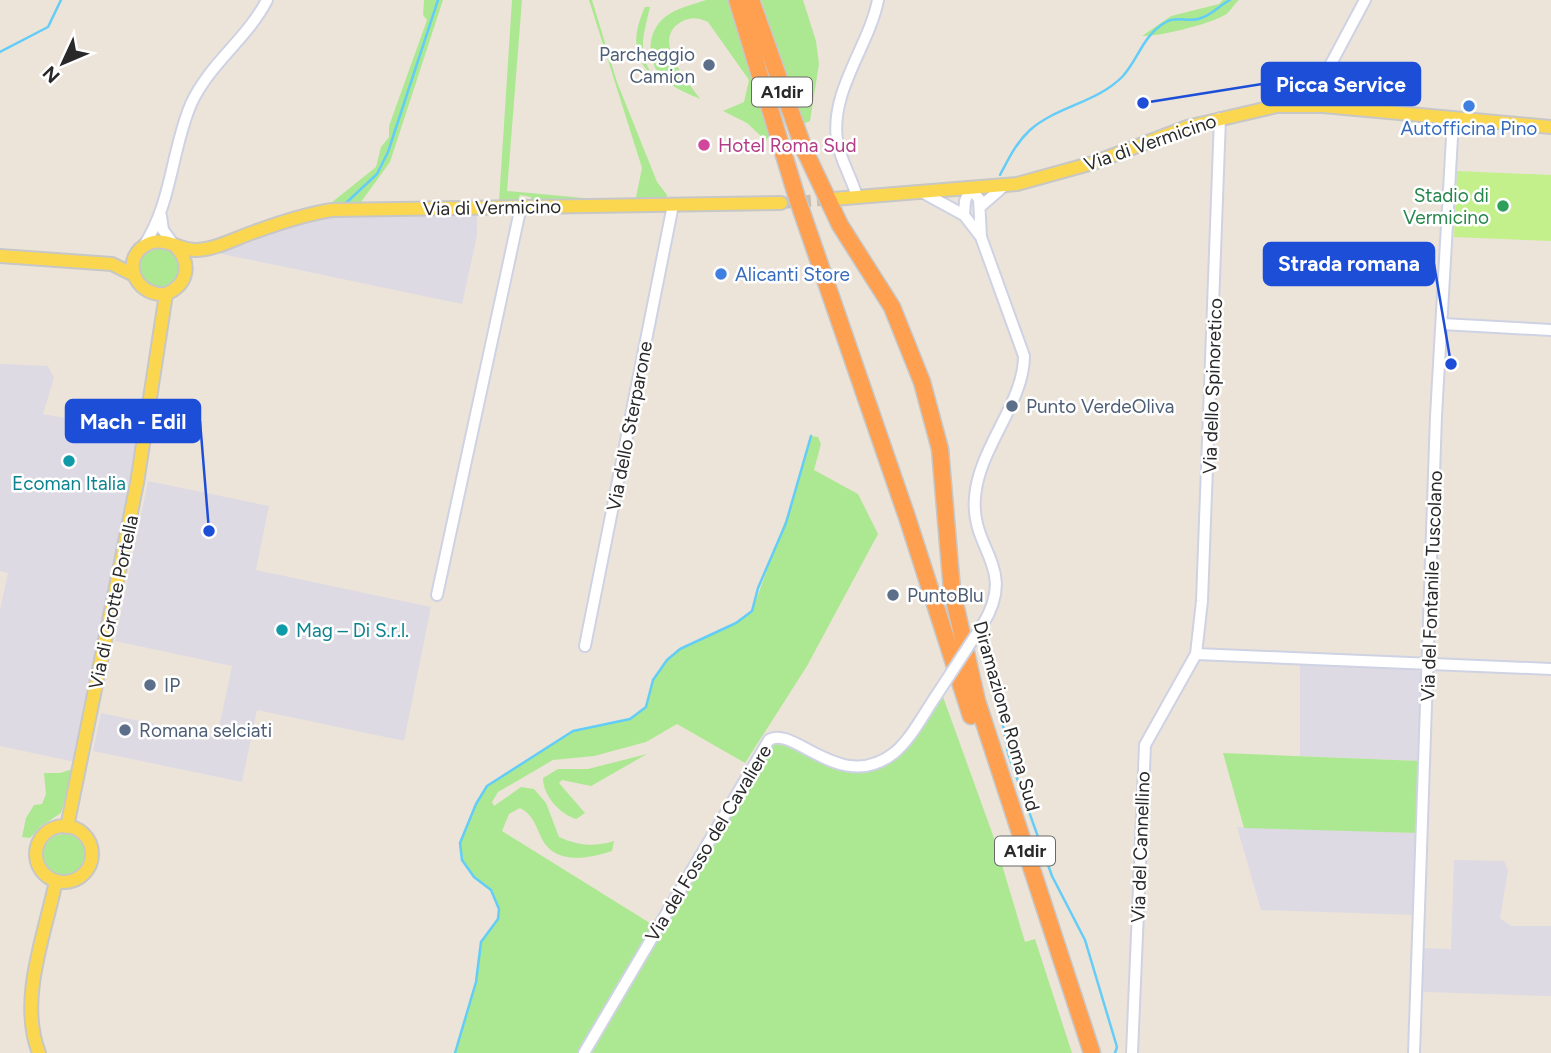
<svg xmlns="http://www.w3.org/2000/svg" width="1551" height="1053" viewBox="0 0 1551 1053" font-family="Figtree,sans-serif">
	<rect width="100%" height="100%" fill="#ece4d9"/>
	<path fill="#dddae4" d="M334,214L477,215V236L462,304L213,252L296,223Z
		M0,364L48,366L54,378L43,414L126,429L145,415L75,762L0,746V610L8,573L0,571Z
		M148,481L269,506L256,570L431,607L404,741L257,710L242,782L93,751L101,713L217,737L232,666L115,641Z
		M1300,664L1414,667L1424,676L1420,761L1300,756Z
		M1237,827L1418,833L1415,915L1261,910Z
		M1454,860L1504,861L1508,870L1500,918L1511,926H1551V996L1424,992L1416,985L1421,948L1451,949Z"/>
	<path fill="#ace891" d="M424,0H443L390,162L361,202L331,203L376,167L381,147L389,137V126L427,20L423,15Z
		M512,0H522L507,191L627,202H531V197L520,195L517,203L499,202Z
		M589,0H592L617,82L657,182L667,195L665,201L635,202L642,168Z
		M706,0H729L770,134L766,141L747,123L723,111L744,102L749,80L708,22C699,18 691,16 681,22C650,40 688,81 700,99C689,94 676,89 666,81C646,65 645,33 665,17C676,8 692,5 706,0Z
		M761,0H803L816,41L819,64L810,121L803,124Z
		M1223,0H1239C1233,5 1230,13 1223,16C1205,25 1162,36 1142,36L1171,16L1219,4Z
		M645,7H650C644,34 636,53 654,77C631,58 633,33 645,7Z
		M138 268a21 21 0 1 1 42 0a21 21 0 1 1-42 0Z
		M811,436L818,437L821,444L814,470L858,494L878,534L807,666L745,763L677,724L646,742L594,756L553,760L498,792L492,802L494,806L521,787L534,789L546,803L559,837C579,846 594,847 614,841L612,851C590,858 556,866 542,839C536,827 533,814 520,808L509,814L502,831L653,925L579,1053H455L476,982L481,942L498,919L499,909L491,890L474,877L462,860L460,843L476,804L487,786L573,731L631,719L646,707L653,680L667,660L680,649L736,623L752,611L795,494Z
		M942,694L994,838L1025,942L1035,939L1072,1053H588L768,746L777,740L838,769L856,770L881,765Z
		M1223,753L1420,761L1418,833L1244,828Z
		M647,754L591,786L562,780L559,783L585,813L576,819C560,814 543,796 543,778L558,769H588Z
		M73,769L61,813L41,826L30,838L22,837L26,818L34,805L42,804L46,794L44,773H60Z
		M43 855a21 21 0 1 1 42 0a21 21 0 1 1-42 0Z"/>
	<path fill="#c3f08b" d="M1457,171L1551,175V241L1454,237Z"/>
	<g fill="none" stroke-linecap="round" stroke-linejoin="round">
		<path stroke="#63cdf8" stroke-width="2.5" d="M0,52L48,27L61,0
			M1000,175C1009,158 1016,143 1030,130C1057,106 1097,103 1123,76C1139,58 1143,35 1166,22C1176,16 1187,22 1198,19C1212,16 1218,6 1230,0
			M346,203L377,174L388,152L438,0
			M987,637L1008,753L1052,876L1085,940L1117,1047L1115,1053
			M455,1053L476,982L481,942L498,919L499,909L491,890L474,877L462,860L460,843L476,804L487,786L573,731L630,719L646,707L653,680L667,660L680,649L736,623L752,611L758,588L786,523L811,436"/>
		<path stroke="#c5bfb6" stroke-width="12" stroke-dasharray="12 6" stroke-linecap="butt" d="M781,203L833,199"/>
		<g stroke="#ced2e3" stroke-width="14">
			<path id="minor" d="M1309,105L1365,0
				M920,191L964,215
				M857,197C852,178 840,160 837,140C830,91 869,46 878,0
				M980,207L1004,186
				M161,216L163,230L174,245
				M981,237L964,215L965,201L970,188L979,199L981,237L1024,356C1024,403 979,447 975,497C970,550 1018,567 983,624
				M143,247C172,204 171,151 191,104C209,64 247,39 267,0
				M1442,324L1551,330
				M437,595L521,206
				M585,646L673,205
				M1196,654L1551,669
				M584,1053L769,740C793,724 841,795 894,753C911,739 923,715 936,696
				M1132,1053L1145,745L1196,654L1202,601L1220,118
				M1414,1053L1436,416L1453,120"/>
		</g>
		<g stroke="#c7c7c7" stroke-width="16">
			<path id="major" d="M833,199L1017,184L1093,163L1187,127L1277,106H1323L1551,127
				M174,245C192,262 189,284 166,294C133,297 119,255 150,243C166,237 181,251 197,250C217,249 236,238 254,232C279,223 305,214 332,210L781,203
				M0,256L112,264L134,275
				M36 854a28 28 0 1 1 56 0a28 28 0 1 1-56 0Z
				M67,827L137,483L166,294
				M39,1053C18,1000 45,934 56,881"/>
		</g>
		<g stroke="#c7c7c7" stroke-width="19">
			<path id="highway" d="M737,0L797,198L907,517L971,716
				M751,0L804,149L840,225L892,307L922,382L940,449L952,590L977,701L1092,1053"/>
		</g>
		<use href="#minor" stroke="#fff" stroke-width="10"/>
		<use href="#major" stroke="#fbd74f" stroke-width="12"/>
		<use href="#highway" stroke="#ffa051" stroke-width="16"/>
		<g stroke="#ced2e3" stroke-width="14" stroke-linecap="butt">
			<path id="minor-bridge" d="M936,696L983,624"/>
		</g>
		<use href="#minor-bridge" stroke="#fff" stroke-width="10"/>
	</g>
	<g fill="#5c6f8a" stroke="#fff" stroke-width="2.5">
		<circle cx="709" cy="65" r="7"/>
		<circle cx="1012" cy="406" r="7"/>
		<circle cx="893" cy="595" r="7"/>
		<circle cx="150" cy="685" r="7"/>
		<circle cx="125" cy="730" r="7"/>
	</g>
	<g fill="#3f7fe0" stroke="#fff" stroke-width="2.5">
		<circle cx="1469" cy="106" r="7"/>
		<circle cx="721" cy="274" r="7"/>
	</g>
	<circle fill="#d1479c" stroke="#fff" stroke-width="2.5" cx="704" cy="145" r="7"/>
	<circle fill="#2e9e5b" stroke="#fff" stroke-width="2.5" cx="1503" cy="206" r="7"/>
	<g fill="#0f9aa8" stroke="#fff" stroke-width="2.5">
		<circle cx="69" cy="461" r="7"/>
		<circle cx="282" cy="630" r="7"/>
	</g>
	<g text-anchor="middle" stroke-width="5" stroke-linejoin="round" paint-order="stroke">
		<g fill="#fff" stroke="#696969" stroke-width="2">
			<rect x="752" y="77.5" width="60" height="29" rx="5"/>
			<rect x="995" y="836.5" width="60" height="29" rx="5"/>
		</g>
		<g font-size="18" font-weight="bold" fill="#292929">
			<text x="782" y="98">A1dir</text>
			<text x="1025" y="857">A1dir</text>
		</g>
		<g font-size="19" fill="#4e5e75" stroke="#fff" text-anchor="start">
			<text x="695" y="61" text-anchor="end">Parcheggio<tspan x="695" dy="22">Camion</tspan></text>
			<text x="1026" y="413">Punto VerdeOliva</text>
			<text x="907" y="602">PuntoBlu</text>
			<text x="164" y="692">IP</text>
			<text x="139" y="737">Romana selciati</text>
		</g>
		<g font-size="19" fill="#366cbe" stroke="#fff">
			<text x="1469" y="135">Autofficina Pino</text>
			<text x="735" y="281" text-anchor="start">Alicanti Store</text>
		</g>
		<g font-size="19" fill="#292929" stroke="#fff">
			<text transform="translate(1150 142) rotate(-19)" y="7">Via di Vermicino</text>
			<text transform="translate(492 207) rotate(-1)" y="7">Via di Vermicino</text>
			<text transform="translate(1212 386) rotate(-88)" y="7">Via dello Spinoretico</text>
			<text transform="translate(629 426) rotate(-79)" y="7">Via dello Sterparone</text>
			<text transform="translate(1431 586) rotate(-88)" y="7">Via del Fontanile Tuscolano</text>
			<text transform="translate(113 602) rotate(-78)" y="7">Via di Grotte Portella</text>
			<text transform="translate(1007 716) rotate(74)" y="7">Diramazione Roma Sud</text>
			<text transform="translate(708 843) rotate(-59)" y="7">Via del Fosso del Cavaliere</text>
			<text transform="translate(1140 847) rotate(-88)" y="7">Via del Cannellino</text>
		</g>
		<g font-size="19" fill="#b23c85" stroke="#fff" text-anchor="start">
			<text x="718" y="152">Hotel Roma Sud</text>
		</g>
		<g font-size="19" fill="#27864d" stroke="#fff" text-anchor="end">
			<text x="1489" y="202">Stadio di<tspan x="1489" dy="22">Vermicino</tspan></text>
		</g>
		<g font-size="19" fill="#0d838f" stroke="#fff">
			<text x="69" y="490">Ecoman Italia</text>
			<text x="296" y="637" text-anchor="start">Mag – Di S.r.l.</text>
		</g>
	</g>
	<path fill="none" stroke="#1d4ed8" stroke-width="2.5" d="M1143 103L1262 84M1451 364L1434 264M209 531L200 421"/>
	<g fill="#1d4ed8" stroke="#fff" stroke-width="2.5">
		<circle cx="1143" cy="103" r="7"/>
		<circle cx="1451" cy="364" r="7"/>
		<circle cx="209" cy="531" r="7"/>
	</g>
	<g fill="#1d4ed8" stroke="#1d4ed8" stroke-width="2.5">
		<rect x="1262" y="63" width="158" height="42" rx="7"/>
		<rect x="1264" y="243" width="170" height="42" rx="7"/>
		<rect x="66" y="400" width="134" height="42" rx="7"/>
	</g>
	<g font-size="21" text-anchor="middle" font-weight="bold" fill="#fff">
		<text x="1341" y="92">Picca Service</text>
		<text x="1349" y="271">Strada romana</text>
		<text x="133" y="429">Mach - Edil</text>
	</g>
	<g transform="translate(63 63) rotate(226)" stroke="#ffffff" stroke-width="5" paint-order="stroke">
	<path d="M0-5L12 26L0 18L-12 26Z" fill="#292929"/>
	<text y="-10" font-size="19" font-weight="bold" text-anchor="middle" fill="#292929">N</text>
	</g>
</svg>
